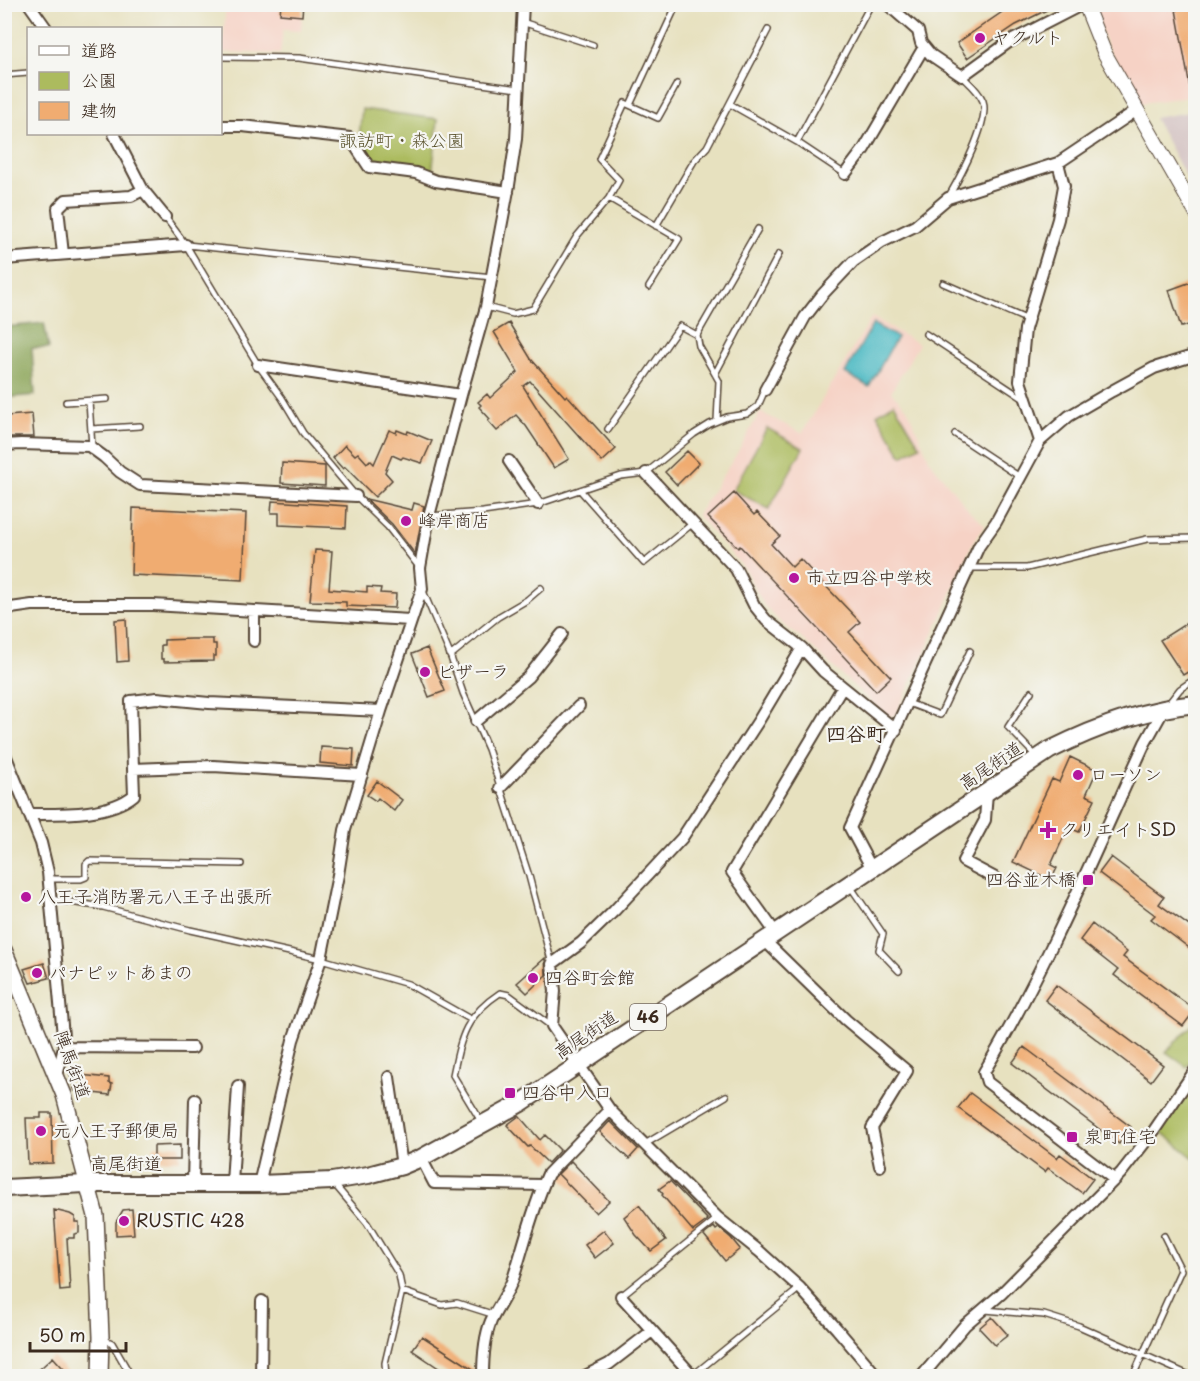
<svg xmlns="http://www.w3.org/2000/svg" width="1200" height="1381" viewBox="0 0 1200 1381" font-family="'Playpen Sans','Klee One',sans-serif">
	<rect width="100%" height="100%" fill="#f6f6f2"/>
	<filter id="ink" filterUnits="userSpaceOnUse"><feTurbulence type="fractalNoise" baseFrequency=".0167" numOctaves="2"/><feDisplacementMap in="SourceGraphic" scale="12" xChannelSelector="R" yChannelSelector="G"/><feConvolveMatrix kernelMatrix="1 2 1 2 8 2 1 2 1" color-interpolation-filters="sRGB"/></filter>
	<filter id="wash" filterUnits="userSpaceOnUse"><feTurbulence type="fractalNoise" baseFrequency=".008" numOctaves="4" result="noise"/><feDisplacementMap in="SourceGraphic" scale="24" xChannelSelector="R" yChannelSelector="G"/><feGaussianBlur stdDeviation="1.35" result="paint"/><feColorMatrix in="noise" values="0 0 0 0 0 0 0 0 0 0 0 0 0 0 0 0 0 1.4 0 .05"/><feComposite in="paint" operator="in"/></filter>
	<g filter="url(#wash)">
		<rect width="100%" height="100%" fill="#e7e1bf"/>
		<path fill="#f6d2c5" d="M226,5H303L301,31L283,30L280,54L222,52Z
			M1093,5H1195V96L1141,103L1106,44Z
			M872,317L919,344L891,392L907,408L930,461L970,512L985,525L973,542L941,617L896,715L888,717L801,638L781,623L764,605L744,568L697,515L736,455L760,412L802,433Z"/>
		<path fill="#d1bfbf" d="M1195,111H1196L1195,193L1154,118Z"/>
		<path fill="#acbb5e" stroke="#74723e" stroke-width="1.5" d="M362,109L438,119L432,175L377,164L359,137Z
			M894,403L920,446L902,456L877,414Z
			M767,428L803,448L769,509L733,490Z
			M1195,1022V1052L1187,1067L1166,1052Z
			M1195,1082V1159L1160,1131Z"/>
		<path fill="#89a355" stroke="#62663a" stroke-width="1.5" d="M44,323L49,348H32L35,395L5,398V327Z"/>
		<path fill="#4bb9c3" stroke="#437270" stroke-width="1.5" d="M873,324L897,337L869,387L845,373Z"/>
		<g id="blocks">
			<path fill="#f0ac71" d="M281,4H303L302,16L280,14Z
				M1006,4H1059L1016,25L967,58L957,43L1008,8Z
				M1175,4H1196V87L1190,88Z
				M1191,282L1196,298V323L1181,327L1169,290Z
				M509,323L531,359L565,397L567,395L616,449L602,462L530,381L523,386L569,459L554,468L526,426L516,415L497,431L488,421L490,419L479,407L481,405L478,402L487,394L490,398L518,372L494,332Z
				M32,414L34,437H9V435H4V425H8L7,416Z
				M389,430L396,433L397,430L407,434L408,431L432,441L422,463L403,457L401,459L392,455L385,472L392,480L375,497L345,467L343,469L333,458L345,445L355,455L358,453L367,463L370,460L374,464Z
				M687,451L699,463L677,485L665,472Z
				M282,463L325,466V486L281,483Z
				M734,493L754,515L757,512L780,536L771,544L792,567L800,559L860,622L849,632L891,677L876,691L740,546L738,548L708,517Z
				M366,499L412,510L414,503L424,506L415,554L392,524Z
				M272,501L347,506L346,528L279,525V513H271Z
				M133,508L246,513L243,580L131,575Z
				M315,550L332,551L329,589L367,592V587L381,588L380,593L396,594L395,608L346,606V602L310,601Z
				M1196,617V667L1183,675L1160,640Z
				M126,619L128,661L117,662L115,620Z
				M192,639H213V644H216V656H213V661L164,662V659H161V645H164V640Z
				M427,648L445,691L429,697L412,654Z
				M321,747L354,749L353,766L320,763Z
				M1070,757L1097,770L1086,795L1095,799L1079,832L1068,827L1051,865L1057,868L1051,880L1013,862L1052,779L1059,782Z
				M377,781L402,800L394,811L378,798L376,801L367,795Z
				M1111,857L1164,897L1159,904L1196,931V953L1151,919L1155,915L1099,873Z
				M1092,924L1127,952L1123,957L1195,1010L1183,1026L1114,975L1118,970L1080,940Z
				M545,958L546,975L527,993L517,983Z
				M44,963L49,978L30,983L24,969Z
				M1056,985L1163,1065L1151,1081L1045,1000Z
				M1024,1047L1131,1127L1119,1144L1012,1063Z
				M70,1074L109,1078V1083L112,1084L110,1095L75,1091Z
				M970,1093L1057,1158L1060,1154L1093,1179L1082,1193L1048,1168L1045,1172L958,1108Z
				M41,1113H52L53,1163L28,1164L26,1118H41Z
				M519,1116L540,1140L545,1135L560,1150L548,1163L530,1146L528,1147L507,1125Z
				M610,1121L638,1149L629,1159L600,1132Z
				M180,1145V1160H154V1146Z
				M571,1161L609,1201L596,1213L558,1174Z
				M670,1181L708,1220L693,1231L662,1195L663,1194L659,1189Z
				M639,1205L666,1240L651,1251L636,1235L624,1217Z
				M132,1209L134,1234L116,1235V1222L123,1210Z
				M54,1210L70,1214L75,1217V1222H79V1233L74,1234V1238H67L70,1290L60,1291Z
				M714,1227L716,1230L719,1228L731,1238L740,1249L725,1261L704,1235Z
				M604,1230L614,1243L595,1258L585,1245Z
				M992,1317L1008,1335L995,1345L979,1328Z
				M422,1336L476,1371V1377H452L412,1350Z
				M53,1357L71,1377H31Z"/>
		</g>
	</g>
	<g filter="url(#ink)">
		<use href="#blocks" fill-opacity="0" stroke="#554536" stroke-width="1.5"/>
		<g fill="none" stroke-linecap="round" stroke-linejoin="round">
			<g stroke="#554536" stroke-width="8">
				<path id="service" d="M522,22L593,45
					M220,57L299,58L518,89
					M4,75L28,73
					M730,104L797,142L845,174
					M630,105L677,4
					M797,142L871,4
					M949,196C960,177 990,121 983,101C979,91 969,83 962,76
					M609,198L679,239L649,287
					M165,217L186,245L258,365L282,398L303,433L356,496L388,527L419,567
					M656,226L694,161L707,147L768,30
					M187,245L492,277
					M943,283L1028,320
					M486,307L513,314L533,309L577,236L609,198L619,180L599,159L625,103L658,118L677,84
					M926,334L1024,399
					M715,374L779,254
					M89,401L92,447
					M66,402L107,399
					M717,421L719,381L699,346L697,335L758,229
					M91,429L140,426
					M608,429L680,326L697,335
					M955,434L1020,477
					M580,490L644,563L692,524
					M429,516L483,512L538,504L621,476L646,473L694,434L710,424L727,417L747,414L758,406L765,390
					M970,568H1027L1147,539L1196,538
					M423,591L449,652L463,693L488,749L529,876L552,964
					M450,656L498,617L527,600L541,588
					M1031,692L1008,727L1037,757
					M908,703L940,715L970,651
					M1169,703L1180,689L1196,678
					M49,879H81L86,877V864L89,861L241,864
					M850,886L883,934L879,950L899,971
					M50,899L103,907L190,930L321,959L408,984L470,1019
					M482,1123L453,1075C461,1037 465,1016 500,993L509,995L551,1026
					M645,1144L726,1096
					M335,1185L367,1223L399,1275L402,1291L385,1363L386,1376
					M402,1291L442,1305L457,1303L495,1315
					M621,1296L718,1218
					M985,1310L1044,1315L1079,1326L1191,1376
					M102,1338L112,1343L131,1376
					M692,1376L800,1288
					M1133,1376L1181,1270L1164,1236"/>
			</g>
			<g stroke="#554536" stroke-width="14">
				<path id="minor" d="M29,4L46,28
					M887,4L918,31L921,43L931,55L962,76L1009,42L1083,4
					M220,126H242L350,138L369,167L416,173L436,181L508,192
					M114,134L143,190L165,217
					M845,174L864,149L924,47
					M63,254L58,208L66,200L131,196L143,190
					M4,259L186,245
					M258,365L461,395
					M765,390L805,317L822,295L853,262L882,242L915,226L948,198L1058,163L1137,110
					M1040,441L1020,381L1025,329L1058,219L1064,186L1058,163
					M4,445L21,444L89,446L104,457L120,472L140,485L356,496
					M509,461L538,504
					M646,473L736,569L754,605L766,620L802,648L823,671L896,730
					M4,609L32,605H153L410,620
					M254,641V611
					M802,648L759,720L682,838L614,911L581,943L552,964L555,991L552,1026L610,1110L718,1218L759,1251L800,1288L837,1329L877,1376
					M476,721L528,677L562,634
					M4,752L41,843L48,872L64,1047L57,1076
					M362,775L213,766L133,769L131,701L157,698L209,703L381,711
					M500,788L579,706
					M987,792L985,820L963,861L997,879
					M29,814C60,814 109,816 134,795L133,769
					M872,869L850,828L979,546L996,522L1040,441L1069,416L1112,391L1154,368L1196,355
					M775,932L732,872L842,688
					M764,940L846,1020L907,1071L872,1128L880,1166
					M64,1047L193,1048
					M389,1077L402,1166
					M421,1158L434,1183L543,1185
					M1115,1180L987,1082L984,1072C1047,967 1094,854 1145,743L1164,709
					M193,1183L195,1100
					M232,1183L238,1086
					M259,1184L293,1040L321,959L338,875L345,830L381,711L422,589L420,568L429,516L461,395L486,307L509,185L516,139L523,4
					M621,1296L693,1376
					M261,1376L262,1301
					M483,1376C483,1358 484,1338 491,1321C498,1306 509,1292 514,1276C525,1241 533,1207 548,1174L610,1110
					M585,1376L609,1364L652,1331
					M922,1376L965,1325L1001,1294L1121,1173L1153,1132L1196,1069"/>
			</g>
			<g stroke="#554536" stroke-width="16">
				<path id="tertiary" d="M1085,4L1105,54L1196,213"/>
			</g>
			<g stroke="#554536" stroke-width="18">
				<path id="secondary" d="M4,950L64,1095L96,1216L101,1337L100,1376"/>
			</g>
			<g stroke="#554536" stroke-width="20">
				<path id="primary" d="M4,1188L86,1184H259L332,1181L368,1175L402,1166L421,1158L521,1103L1050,750C1096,727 1144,709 1196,704"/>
			</g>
			<use href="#service" stroke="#fff" stroke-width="5"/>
			<use href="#minor" stroke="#fff" stroke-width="10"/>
			<use href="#tertiary" stroke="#fff" stroke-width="14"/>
			<use href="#secondary" stroke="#fff" stroke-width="15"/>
			<use href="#primary" stroke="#fff" stroke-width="16"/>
		</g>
	</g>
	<g fill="#b5179e" stroke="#f6f6f2" stroke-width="2">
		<circle cx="980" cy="38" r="6"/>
		<circle cx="406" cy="521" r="6"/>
		<circle cx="794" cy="578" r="6"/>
		<circle cx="425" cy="672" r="6"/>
		<circle cx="1078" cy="775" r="6"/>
		<path d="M1045 821h6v6h6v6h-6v6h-6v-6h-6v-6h6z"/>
		<rect x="1082" y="874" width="12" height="12" rx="3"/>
		<circle cx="26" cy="897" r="6"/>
		<circle cx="37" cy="973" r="6"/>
		<circle cx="533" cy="978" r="6"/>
		<rect x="504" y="1087" width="12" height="12" rx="3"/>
		<circle cx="41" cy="1131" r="6"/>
		<rect x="1066" y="1131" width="12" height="12" rx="3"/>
		<circle cx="124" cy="1221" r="6"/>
	</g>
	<g text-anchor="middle" stroke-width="4.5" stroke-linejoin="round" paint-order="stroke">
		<rect fill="#f6f6f2" stroke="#73675e" stroke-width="1.5" x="630" y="1004" width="36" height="26" rx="4.5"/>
		<g font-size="16" font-weight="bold" fill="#3b2a1e">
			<text x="648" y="1023">46</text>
		</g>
		<g font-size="18" fill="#3b2a1e" stroke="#f6f6f2" text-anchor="start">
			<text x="992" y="44">ヤクルト</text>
			<text x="418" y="527">峰岸商店</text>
			<text x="806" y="584">市立四谷中学校</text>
			<text x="437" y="678">ピザーラ</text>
			<text x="1090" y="781">ローソン</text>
			<text x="1060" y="836">クリエイトSD</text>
			<text x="1076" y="886" text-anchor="end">四谷並木橋</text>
			<text x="38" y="903">八王子消防署元八王子出張所</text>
			<text x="49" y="979">パナピットあまの</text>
			<text x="545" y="984">四谷町会館</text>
			<text x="522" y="1099">四谷中入口</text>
			<text x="53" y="1137">元八王子郵便局</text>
			<text x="1084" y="1143">泉町住宅</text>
			<text x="136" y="1227">RUSTIC 428</text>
		</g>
		<g font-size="18" fill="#5d5631" stroke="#f6f6f2">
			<text x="402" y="147">諏訪町・森公園</text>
		</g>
		<g font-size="18" fill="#3b2a1e" stroke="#f6f6f2">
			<text transform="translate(991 766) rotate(-34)" y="6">高尾街道</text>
			<text transform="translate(586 1035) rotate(-34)" y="6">高尾街道</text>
			<text transform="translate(72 1065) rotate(70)" y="6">陣馬街道</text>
			<text x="126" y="1170">高尾街道</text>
		</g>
		<g font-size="20" font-weight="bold" fill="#3b2a1e" stroke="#f6f6f2">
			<text x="856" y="741">四谷町</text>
		</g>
	</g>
	<rect width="1200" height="1381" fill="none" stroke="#f6f6f2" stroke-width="24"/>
	<rect x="27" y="27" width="195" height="108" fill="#f6f6f2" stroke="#aba49d" stroke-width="1.5"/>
	<rect x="39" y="46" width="30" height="9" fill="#ffffff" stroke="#aba49d" stroke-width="1.5"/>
	<text x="81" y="57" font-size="18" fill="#3b2a1e">道路</text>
	<rect x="39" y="72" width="30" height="18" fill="#acbb5e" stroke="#aba49d" stroke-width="1.5"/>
	<text x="81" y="87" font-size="18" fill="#3b2a1e">公園</text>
	<rect x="39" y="102" width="30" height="18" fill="#f0ac71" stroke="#aba49d" stroke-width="1.5"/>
	<text x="81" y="117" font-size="18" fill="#3b2a1e">建物</text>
	<path d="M30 1342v9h96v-9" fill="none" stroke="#3b2a1e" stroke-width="3"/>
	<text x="39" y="1342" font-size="18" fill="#3b2a1e" stroke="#f6f6f2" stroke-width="4.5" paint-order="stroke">50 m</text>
</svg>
